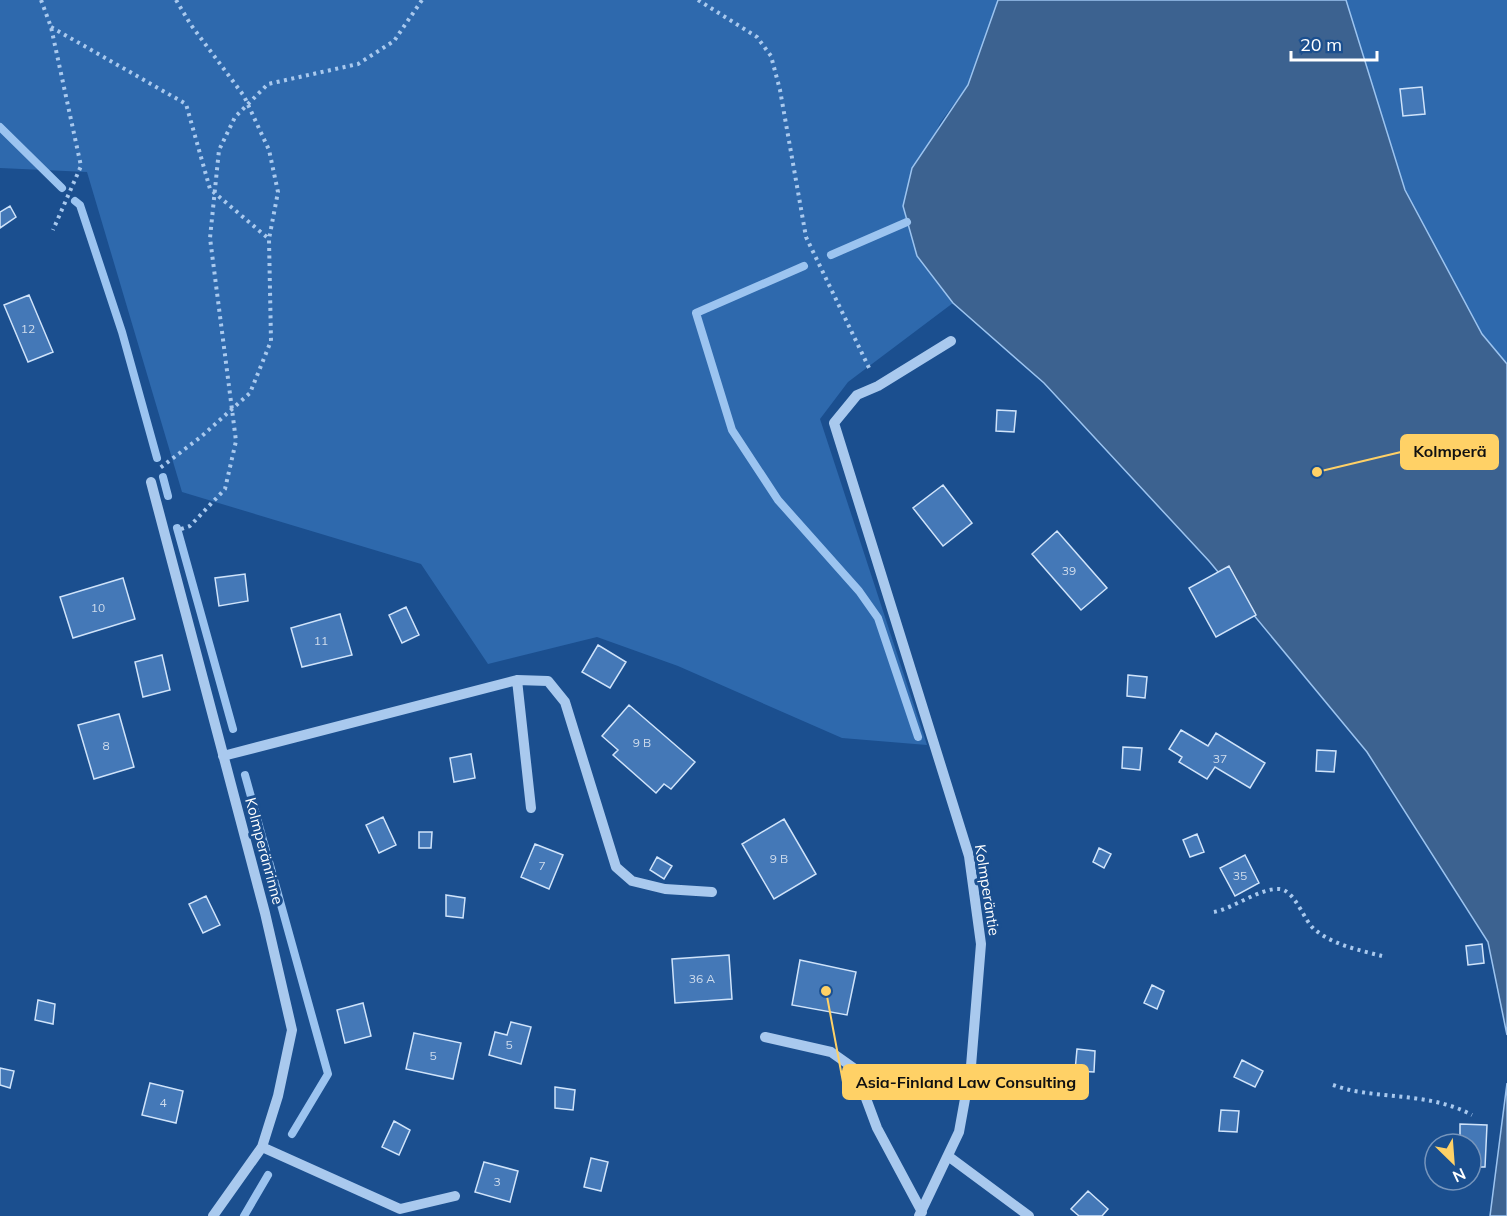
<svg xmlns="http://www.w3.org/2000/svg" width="1507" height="1216" viewBox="0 0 1507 1216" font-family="Mulish,sans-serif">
	<rect width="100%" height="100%" fill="#1b4f8f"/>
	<path fill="#2e69ad" d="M0,0H998L968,85L940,123L903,206L917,256L953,303L848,382L820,419L927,745L842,738L678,666L597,637L488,664L421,564L182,492L87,172L0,168Z
		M1346,0H1507V364L1482,334L1405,190Z"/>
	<path fill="#3c6290" stroke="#9cc4f0" stroke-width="1.5" d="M998,0H1346L1405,190L1482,334L1507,364V1035L1488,942L1367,752L1209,561L1044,383L953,303L917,256L903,206L912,168L968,85Z
		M1507,1083V1216H1490Z"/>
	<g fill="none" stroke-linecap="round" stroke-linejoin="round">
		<path stroke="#9cc4f0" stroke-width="8" d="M0,127L62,188
			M75,201L80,205L122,332L157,458
			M831,255L907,222
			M804,266L696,313L732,430L778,500L859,591L878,618L918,737
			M163,477L168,496
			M177,528L233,729
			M245,775L328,1074L292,1134
			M244,1216L268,1175"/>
	</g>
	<path fill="#4478b7" stroke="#cfe3fa" stroke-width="1.5" d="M1422,87L1425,114L1403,116L1400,89Z
		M10,206L16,217L0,228V212Z
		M29,295L53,352L28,362L4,305Z
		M997,410L1016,411L1014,432L996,431Z
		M943,485L972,523L943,546L913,508Z
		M1057,531L1107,588L1081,610L1032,554Z
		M1229,566L1256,615L1216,637L1189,588Z
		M245,574L248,601L219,606L215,578Z
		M123,578L135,619L73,638L60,597Z
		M406,607L419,635L402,643L389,615Z
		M340,614L352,655L302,667L291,628Z
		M598,645L626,662L610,688L582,672Z
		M162,655L170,690L143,697L135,662Z
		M1128,675L1147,677L1145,698L1127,696Z
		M629,705L695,762L671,789L664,784L656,793L613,755L618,750L602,736Z
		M119,714L134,767L94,779L78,725Z
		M1181,730L1208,746L1216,733L1265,763L1250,788L1215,767L1207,779L1179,762L1182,757L1169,749Z
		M1123,747L1142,748L1140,770L1122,768Z
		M1317,750L1336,751L1334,772L1316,771Z
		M471,754L475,778L454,782L450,758Z
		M383,817L396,845L379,853L366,825Z
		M784,819L816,874L774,899L742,844Z
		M419,832H432L431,848H419Z
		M1197,834L1204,852L1190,857L1183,840Z
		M535,844L563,855L549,889L521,877Z
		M1099,848L1111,854L1104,868L1093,862Z
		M1245,855L1259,883L1235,896L1220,868Z
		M657,857L672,866L664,879L650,870Z
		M446,895L465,898L463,918L446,916Z
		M206,896L220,925L203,933L189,904Z
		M1482,944L1484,963L1468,965L1466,946Z
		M729,955L732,999L675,1003L672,959Z
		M800,960L856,972L847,1015L792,1005Z
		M1152,985L1164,991L1157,1009L1144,1003Z
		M38,1000L55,1004L53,1024L35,1020Z
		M363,1003L371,1036L345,1043L337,1010Z
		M511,1022L531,1027L521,1064L489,1055L495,1032L507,1035Z
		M414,1033L461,1043L453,1079L406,1069Z
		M1077,1049L1095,1051L1094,1072L1075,1071Z
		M1242,1060L1263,1071L1255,1087L1234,1077Z
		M0,1068L14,1071L10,1088L0,1085Z
		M150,1083L183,1091L176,1123L142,1115Z
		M555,1087L575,1090L573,1110L555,1108Z
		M1221,1110L1239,1111L1237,1132L1219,1131Z
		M394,1121L410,1130L399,1155L382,1147Z
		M1460,1124L1487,1125L1485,1167H1471V1144H1460Z
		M591,1158L608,1162L601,1191L584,1187Z
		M484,1162L518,1171L510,1202L475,1192Z
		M1088,1191L1108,1209L1102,1216H1079L1071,1209Z"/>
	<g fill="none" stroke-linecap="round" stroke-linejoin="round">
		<path stroke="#a9c9ee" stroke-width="4" stroke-dasharray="3 4.5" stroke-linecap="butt" d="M41,0L51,27L81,166L53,230
			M176,0L191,25L244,96L269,150L278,192L269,239
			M698,0L757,37L771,56L780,90L806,237L870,370
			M51,27L186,104L210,189L269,239L271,341L250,393L202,436L160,468
			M181,529L190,526L225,489L236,441L210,238L219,150L235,117L268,84L358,64L394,41L422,0
			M1214,912C1234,908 1260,888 1279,889C1295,890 1303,919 1314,929C1333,945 1359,950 1382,956
			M1333,1085C1342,1088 1351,1091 1361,1092C1398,1098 1437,1096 1472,1115"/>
		<path stroke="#a9c9ee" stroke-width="10" d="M151,482L265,913L292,1030L278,1096L262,1147L213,1216
			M517,680L531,808
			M223,756L517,680L548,681L565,702L616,867L632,881L665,889L712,892
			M765,1037L831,1052L855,1069L877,1128L922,1212
			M262,1147L400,1209L455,1196
			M948,1156L1029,1216
			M919,1216L959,1132L971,1066L981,944L969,856L834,423L857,395L878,386L951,341"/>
	</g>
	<g text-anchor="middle" stroke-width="6" stroke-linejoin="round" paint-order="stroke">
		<g font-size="12" fill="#d0dded">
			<text x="28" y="333">12</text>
			<text x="1069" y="575">39</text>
			<text x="98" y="612">10</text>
			<text x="321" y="645">11</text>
			<text x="642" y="747">9 B</text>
			<text x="106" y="750">8</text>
			<text x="1220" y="763">37</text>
			<text x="779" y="863">9 B</text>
			<text x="542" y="870">7</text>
			<text x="1240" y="880">35</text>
			<text x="702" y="983">36 A</text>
			<text x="509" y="1049">5</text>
			<text x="433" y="1060">5</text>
			<text x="163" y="1107">4</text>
			<text x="497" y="1186">3</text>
		</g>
		<g font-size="15" fill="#fff" stroke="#1b4f8f">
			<text transform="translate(264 851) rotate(75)" y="5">Kolmperänrinne</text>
			<text transform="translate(987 890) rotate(81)" y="5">Kolmperäntie</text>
		</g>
	</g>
	<path fill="none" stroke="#ffd166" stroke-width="2" d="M1317 472L1401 452M826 991L843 1082"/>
	<g fill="#ffd166" stroke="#1b4f8f" stroke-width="2">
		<circle cx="1317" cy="472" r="6"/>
		<circle cx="826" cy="991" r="6"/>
	</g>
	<g fill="#ffd166" stroke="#ffd166" stroke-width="2">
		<rect x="1401" y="435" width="97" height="34" rx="6"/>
		<rect x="843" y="1065" width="245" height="34" rx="6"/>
	</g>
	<g font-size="16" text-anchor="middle" font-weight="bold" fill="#111">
		<text x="1450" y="457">Kolmperä</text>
		<text x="966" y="1088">Asia-Finland Law Consulting</text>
	</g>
	<g transform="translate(1453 1162) rotate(155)"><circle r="28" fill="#1b4f8f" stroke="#7695bc" stroke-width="1.5"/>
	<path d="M0-4.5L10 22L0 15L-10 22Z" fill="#ffd166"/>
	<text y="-9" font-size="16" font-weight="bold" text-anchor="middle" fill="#ffffff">N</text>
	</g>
	<path d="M1291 51v9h86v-9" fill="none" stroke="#ffffff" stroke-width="3"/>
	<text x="1300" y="51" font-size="18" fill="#ffffff" stroke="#1b4f8f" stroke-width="4.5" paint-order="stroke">20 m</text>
</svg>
